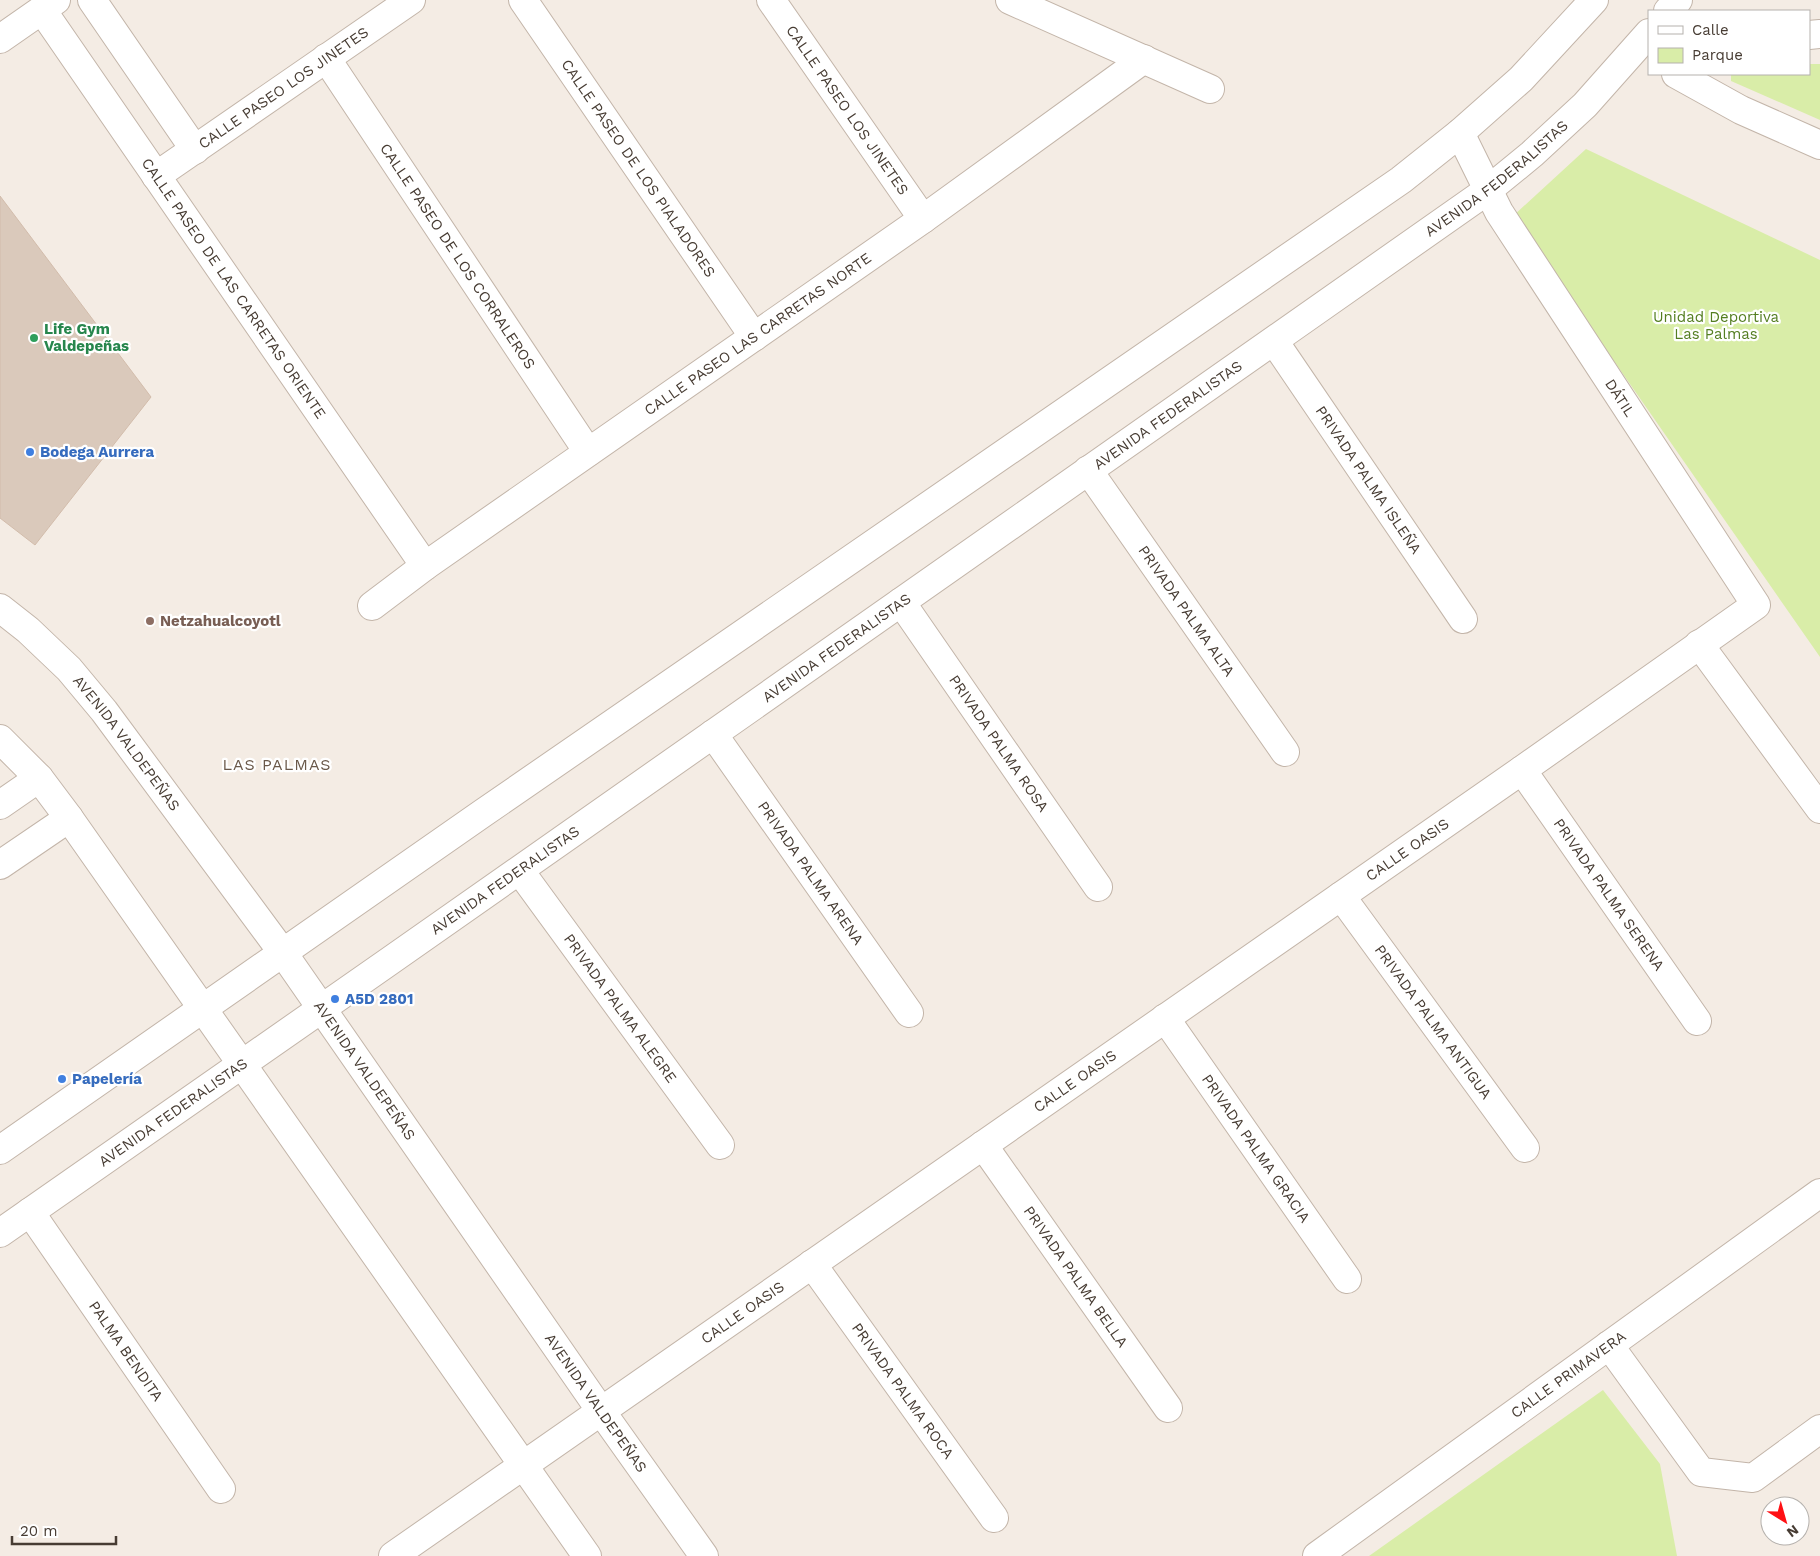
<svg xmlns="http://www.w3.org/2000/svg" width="1820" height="1556" viewBox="0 0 1820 1556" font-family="'Work Sans',sans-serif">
	<rect width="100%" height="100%" fill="#f4ece4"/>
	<path fill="#d9eda8" d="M1809,64H1820V120L1731,81V74H1809Z
		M1586,149L1820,260V657L1513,216Z
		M1603,1390L1660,1464L1677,1556H1369Z"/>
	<path fill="#dac9bb" stroke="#d2bcab" d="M0,196L151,397L35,545L0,518Z"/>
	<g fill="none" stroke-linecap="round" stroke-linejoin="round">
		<g stroke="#c3b5a9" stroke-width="30">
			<g id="minor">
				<path d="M92,0L195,150"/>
				<path id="s1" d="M523,0L754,337"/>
				<path id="s2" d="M771,0L923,219"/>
				<path d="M1010,0L1210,89"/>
				<path id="s3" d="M42,10L425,566"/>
				<path d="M1668,11L1678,0"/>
				<path d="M1809,35L1820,34"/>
				<path d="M0,39L56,0"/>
				<path id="s4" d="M326,58L588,452"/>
				<path d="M1676,74L1741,110L1820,145"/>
				<path id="s5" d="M156,176L411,0"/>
				<path id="s6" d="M1274,341L1463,619"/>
				<path id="s7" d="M1088,470L1285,752"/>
				<path id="s8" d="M901,602L1098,887"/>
				<path id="s9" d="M372,606L425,566L923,219L1144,59"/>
				<path id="s10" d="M0,608L28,630L69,669L104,711L283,953L601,1411L704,1556"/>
				<path d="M1699,644L1820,809"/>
				<path id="s11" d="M713,734L909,1013"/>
				<path d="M0,739L39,778L69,818L587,1556"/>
				<path id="s12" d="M1522,770L1697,1021"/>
				<path d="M0,805L39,778"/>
				<path d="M0,865L69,818"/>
				<path id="s13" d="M520,871L720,1145"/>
				<path id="s14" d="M1341,896L1525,1148"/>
				<path id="s15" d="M1165,1018L1347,1279"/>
				<path id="s16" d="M983,1145L1168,1408"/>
				<path d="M0,1150L483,813L1401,180L1460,133L1521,79L1594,0"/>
				<path id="s17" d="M30,1212L221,1489"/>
				<path id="s18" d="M0,1233C497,887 992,539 1488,190L1532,154L1585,105L1649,33"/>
				<path id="s19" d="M812,1264L994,1518"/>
				<path d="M1609,1345L1701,1472L1753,1478L1820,1429"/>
				<path id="s20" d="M393,1556L1522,770L1756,605L1499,212L1460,133"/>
				<path id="s21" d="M1317,1556L1820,1193"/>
			</g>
		</g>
		<use href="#minor" stroke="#fff" stroke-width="28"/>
	</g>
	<circle fill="#2e9e5b" stroke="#fff" stroke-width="2" cx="34" cy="338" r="5"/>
	<g fill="#3f7fe0" stroke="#fff" stroke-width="2">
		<circle cx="30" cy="452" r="5"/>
		<circle cx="335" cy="999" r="5"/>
		<circle cx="62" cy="1079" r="5"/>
	</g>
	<circle fill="#8d6e63" stroke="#fff" stroke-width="2" cx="150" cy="621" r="5"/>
	<g text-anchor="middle" stroke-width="4.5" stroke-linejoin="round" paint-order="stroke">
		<g font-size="15" fill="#473c33" stroke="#fff">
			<text dy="5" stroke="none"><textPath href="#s5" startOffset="155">CALLE PASEO LOS JINETES</textPath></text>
			<text dy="5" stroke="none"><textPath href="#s2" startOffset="134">CALLE PASEO LOS JINETES</textPath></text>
			<text dy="5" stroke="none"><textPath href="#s1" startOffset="204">CALLE PASEO DE LOS PIALADORES</textPath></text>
			<text dy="5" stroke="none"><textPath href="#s18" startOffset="1831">AVENIDA FEDERALISTAS</textPath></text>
			<text dy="5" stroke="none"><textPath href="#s4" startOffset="238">CALLE PASEO DE LOS CORRALEROS</textPath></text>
			<text dy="5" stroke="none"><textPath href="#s3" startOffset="338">CALLE PASEO DE LAS CARRETAS ORIENTE</textPath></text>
			<text dy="5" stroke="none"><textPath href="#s9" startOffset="472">CALLE PASEO LAS CARRETAS NORTE</textPath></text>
			<text transform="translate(1620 398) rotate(57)" y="5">DÁTIL</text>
			<text dy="5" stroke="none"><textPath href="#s18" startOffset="1426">AVENIDA FEDERALISTAS</textPath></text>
			<text dy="5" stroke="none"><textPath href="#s6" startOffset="168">PRIVADA PALMA ISLEÑA</textPath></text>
			<text dy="5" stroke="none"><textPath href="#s7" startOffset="172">PRIVADA PALMA ALTA</textPath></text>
			<text dy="5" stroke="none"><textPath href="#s18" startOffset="1021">AVENIDA FEDERALISTAS</textPath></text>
			<text dy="5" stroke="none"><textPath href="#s10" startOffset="186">AVENIDA VALDEPEÑAS</textPath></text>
			<text dy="5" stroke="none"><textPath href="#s8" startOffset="172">PRIVADA PALMA ROSA</textPath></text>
			<text dy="5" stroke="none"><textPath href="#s20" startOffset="1236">CALLE OASIS</textPath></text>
			<text dy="5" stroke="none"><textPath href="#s11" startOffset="170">PRIVADA PALMA ARENA</textPath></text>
			<text dy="5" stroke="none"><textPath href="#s18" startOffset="616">AVENIDA FEDERALISTAS</textPath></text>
			<text dy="5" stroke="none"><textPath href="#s12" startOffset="152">PRIVADA PALMA SERENA</textPath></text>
			<text dy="5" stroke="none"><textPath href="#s13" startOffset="170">PRIVADA PALMA ALEGRE</textPath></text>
			<text dy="5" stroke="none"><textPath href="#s14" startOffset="156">PRIVADA PALMA ANTIGUA</textPath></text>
			<text dy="5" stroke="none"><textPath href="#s10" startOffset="591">AVENIDA VALDEPEÑAS</textPath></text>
			<text dy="5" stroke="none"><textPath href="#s20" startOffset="831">CALLE OASIS</textPath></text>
			<text dy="5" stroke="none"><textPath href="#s18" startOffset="211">AVENIDA FEDERALISTAS</textPath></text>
			<text dy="5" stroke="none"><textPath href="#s15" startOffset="159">PRIVADA PALMA GRACIA</textPath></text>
			<text dy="5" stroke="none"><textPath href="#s16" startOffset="161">PRIVADA PALMA BELLA</textPath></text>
			<text dy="5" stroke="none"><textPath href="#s20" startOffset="426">CALLE OASIS</textPath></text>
			<text dy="5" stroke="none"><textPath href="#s17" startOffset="169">PALMA BENDITA</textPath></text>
			<text dy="5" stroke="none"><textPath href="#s21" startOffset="310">CALLE PRIMAVERA</textPath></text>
			<text dy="5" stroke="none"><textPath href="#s19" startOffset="156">PRIVADA PALMA ROCA</textPath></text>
			<text dy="5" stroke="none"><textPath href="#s10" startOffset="996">AVENIDA VALDEPEÑAS</textPath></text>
		</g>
		<g font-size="15" fill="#547e21" stroke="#fff">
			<text x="1716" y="322">Unidad Deportiva<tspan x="1716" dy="17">Las Palmas</tspan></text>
		</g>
		<g font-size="15" font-weight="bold" fill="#27864d" stroke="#fff" text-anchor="start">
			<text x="44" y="334">Life Gym<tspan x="44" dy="17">Valdepeñas</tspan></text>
		</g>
		<g font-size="15" font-weight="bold" fill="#366cbe" stroke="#fff" text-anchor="start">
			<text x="40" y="457">Bodega Aurrera</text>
			<text x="345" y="1004">A5D 2801</text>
			<text x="72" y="1084">Papelería</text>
		</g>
		<g font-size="15" font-weight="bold" fill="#785e54" stroke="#fff" text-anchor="start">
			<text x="160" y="626">Netzahualcoyotl</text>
		</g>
		<g font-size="16" letter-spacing="1" fill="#6a5849" stroke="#fff">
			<text x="277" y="770">LAS PALMAS</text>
		</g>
	</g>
	<rect x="1648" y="10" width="162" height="65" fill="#ffffff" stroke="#b5b1ad"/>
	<rect x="1658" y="26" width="25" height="8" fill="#ffffff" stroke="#b5b1ad"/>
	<text x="1692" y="35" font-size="15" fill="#473c33">Calle</text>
	<rect x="1658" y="48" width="25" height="15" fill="#d9eda8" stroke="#b5b1ad"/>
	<text x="1692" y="60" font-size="15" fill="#473c33">Parque</text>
	<g transform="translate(1785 1521) rotate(143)"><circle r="24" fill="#ffffff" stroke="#b5b1ad"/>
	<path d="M0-4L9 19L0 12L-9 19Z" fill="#ff1014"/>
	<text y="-8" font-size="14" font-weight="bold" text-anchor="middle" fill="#473c33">N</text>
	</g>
	<path d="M12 1536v8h104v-8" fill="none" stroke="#473c33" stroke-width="2.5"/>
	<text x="20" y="1536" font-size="15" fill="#473c33" stroke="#ffffff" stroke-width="4" paint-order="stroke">20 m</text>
</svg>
